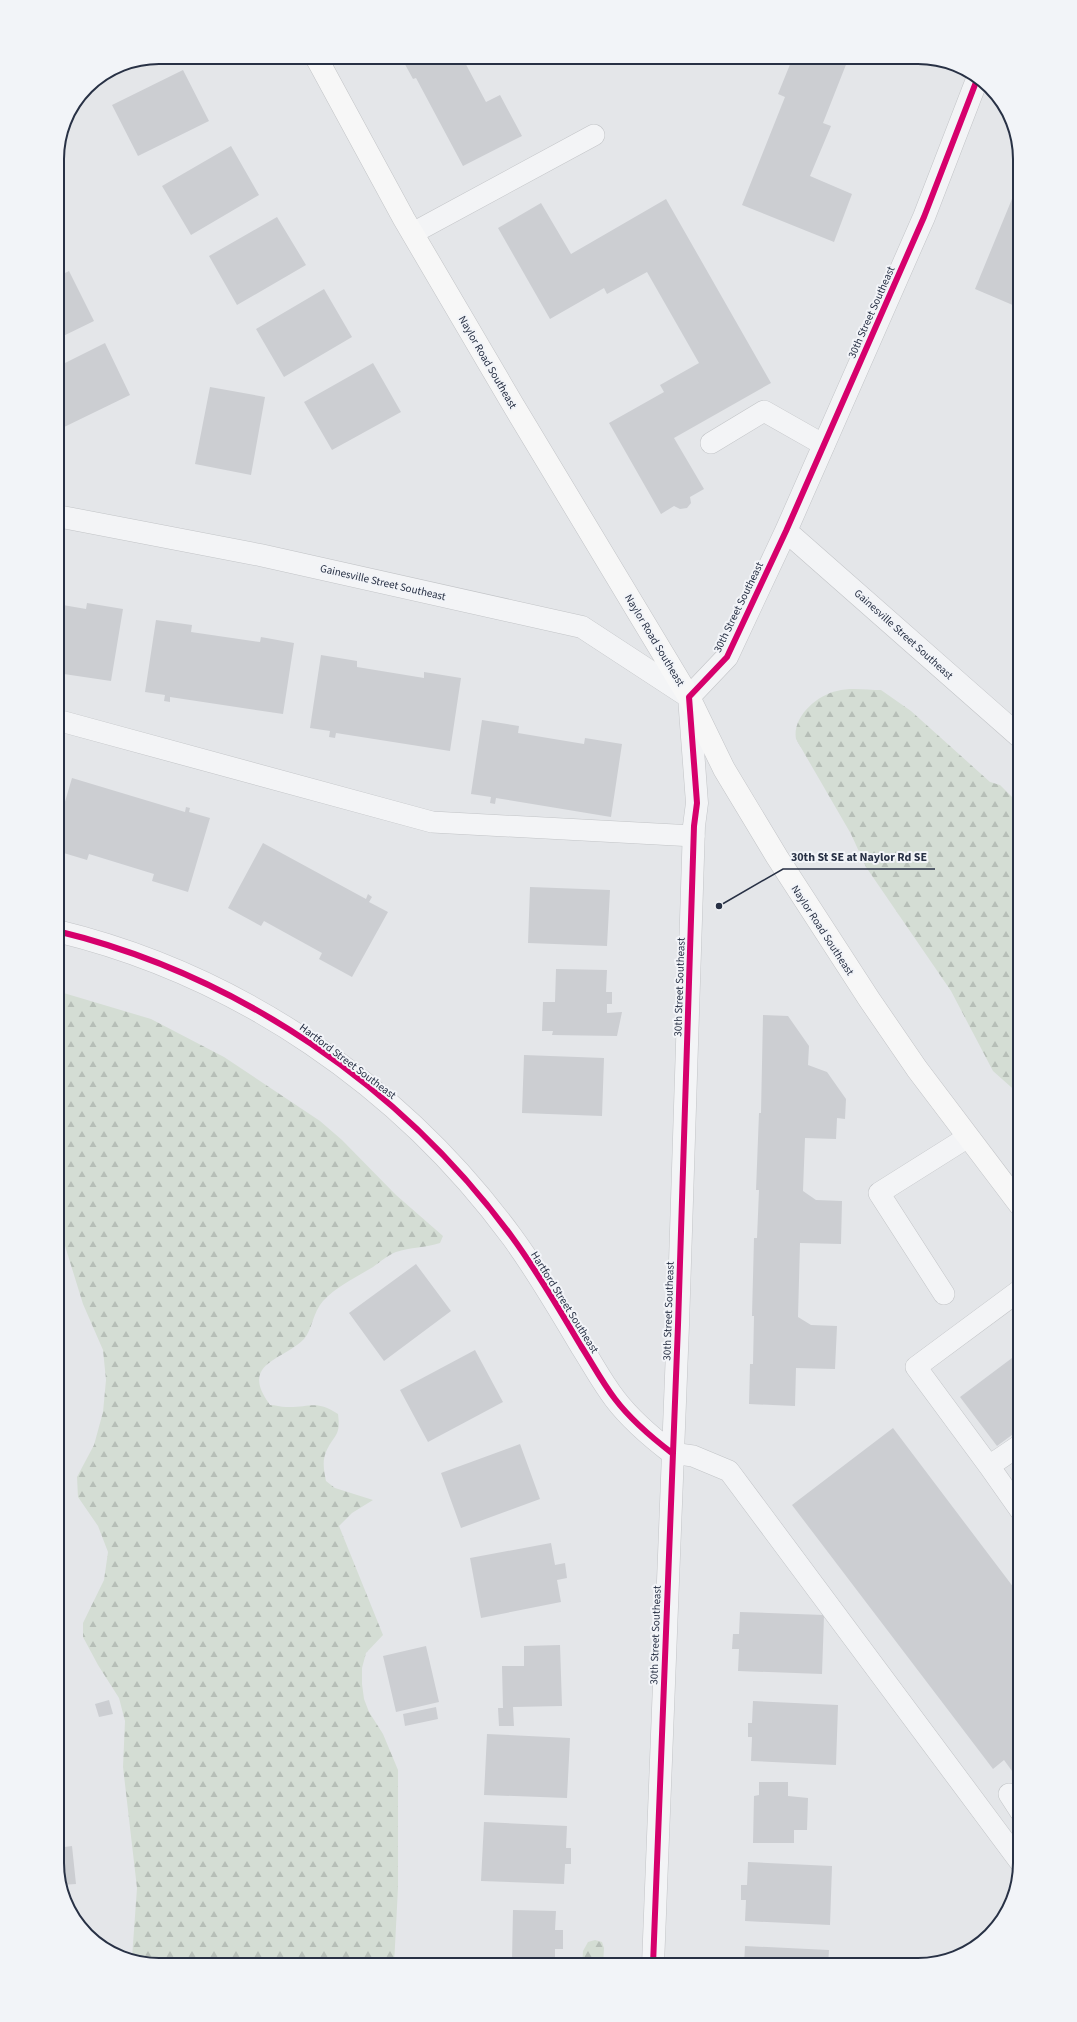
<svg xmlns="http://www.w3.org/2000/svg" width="1077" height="2022" viewBox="0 0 1077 2022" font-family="'Source Sans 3',sans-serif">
	<defs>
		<pattern id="forest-firs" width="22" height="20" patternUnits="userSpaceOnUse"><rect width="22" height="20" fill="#d4ddd4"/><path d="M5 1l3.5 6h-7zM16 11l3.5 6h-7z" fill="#b6beb7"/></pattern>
	</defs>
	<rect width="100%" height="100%" fill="#e4e6e9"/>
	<path fill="url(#forest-firs)" d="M881,690L911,711L990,782L1000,785L1020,805V1095L993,1071L951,991L866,867L851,834L796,739C792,717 817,695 837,691C850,687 867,690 881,690Z
		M57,991L151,1019L224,1057L320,1121L342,1140L396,1195L443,1236L440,1243C426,1248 410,1247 396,1252C388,1255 380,1262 373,1267C356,1277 336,1287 323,1301C313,1312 312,1330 304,1339C282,1361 239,1363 270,1405C275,1405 281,1407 286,1407C309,1408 316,1399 338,1414C341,1437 334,1434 326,1452C322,1461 324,1471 326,1481L335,1488L373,1500L352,1513L339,1526L383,1635L366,1653L362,1668V1684L364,1699L369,1712L383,1734L398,1770V1888L394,1965H152L132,1958L137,1888L123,1767L125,1721L119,1698L98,1665L83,1637V1623L104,1580L108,1552L98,1526L78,1497L77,1477L94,1445L103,1412L106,1380L103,1350L83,1304L57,1220Z
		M595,1940L602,1942L604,1948L603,1965H582L583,1951L588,1942Z"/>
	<path fill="#ccced2" d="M401,57H462L486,102L500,95L522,136L463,166L416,78L413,79Z
		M793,57H849L823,123L831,126L810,176L852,194L834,242L742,205L785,97L778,94Z
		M134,62L100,79L99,78L120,65Z
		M183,70L209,121L138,156L112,105Z
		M231,146L259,195L191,235L162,186Z
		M1014,194L1020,196V308L975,289Z
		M666,199L771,383L674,438L704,489L690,497L691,503L687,508L680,509L674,506L661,514L609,423L664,392L660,385L699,363L647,272L607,294L604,288L550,319L498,228L541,203L571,254Z
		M277,217L306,265L237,305L209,256Z
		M69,271L94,321L57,339V277Z
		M324,289L352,337L284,377L256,329Z
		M105,343L130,395L58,430L57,367Z
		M373,363L401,412L332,450L304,402Z
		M210,387L265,397L251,475L195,464Z
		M87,603L123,609L111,681L57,673V604L86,609Z
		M156,620L192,625L191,632L260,642L261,637L294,643L283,714L170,697V702L164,701L165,695L145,692Z
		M321,655L357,661V667L424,678V672L461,678L450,751L336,733L335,738L329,737L330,731L310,728Z
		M482,720L519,726L518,733L584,744L585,738L622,744L611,817L496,798L495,804L490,803L491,797L471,794Z
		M72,778L185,812L186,807L190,808L189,812L210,818L188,892L152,881L154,874L89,854L87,860L57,851V829Z
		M263,843L366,899L368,894L372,897L369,902L388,912L352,977L319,959L322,953L264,921L261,926L228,908Z
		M530,887L610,890L607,946L528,943Z
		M556,969L607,970L606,992H612V1004H607V1013L622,1012L617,1036L552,1035L553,1031H542L543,1002H555Z
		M763,1015L788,1016L809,1046L808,1065L827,1072L846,1099L845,1119L837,1118L836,1139L805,1138L803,1191L816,1200L842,1201L841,1244L800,1243L798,1317L811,1325L837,1326L835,1369L796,1368L795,1406L749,1404L750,1364H753L754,1316H752L754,1238H757L759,1190H756L759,1113H761Z
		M524,1055L604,1058L602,1116L522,1113Z
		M416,1264L451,1311L384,1361L349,1313Z
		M57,1275L60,1315H57Z
		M57,1345H62L64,1383L57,1384Z
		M475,1350L503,1402L428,1442L400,1390Z
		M1020,1352V1429L997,1446L960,1397Z
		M893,1428L1020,1596V1782L1004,1760L993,1769L792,1505Z
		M520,1444L540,1499L461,1528L441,1473Z
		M551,1543L555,1565L565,1563L567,1578L557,1580L561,1602L481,1618L470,1558Z
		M740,1612L824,1615L822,1674L738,1671L739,1649H732L733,1634H739Z
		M560,1645L562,1706L513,1707L514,1726H499L498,1708H503L502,1666H524V1646Z
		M426,1646L439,1702L396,1712L383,1656Z
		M109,1700L113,1714L99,1717L95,1704Z
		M753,1701L838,1705L836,1765L751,1761L752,1737H748V1723H752Z
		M436,1707L438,1719L405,1726L403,1714Z
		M487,1734L570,1738L567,1798L484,1795Z
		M759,1782H788V1796L808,1798L807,1830H794V1843H753L754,1796L759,1795Z
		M57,1785L61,1801L57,1802Z
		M484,1822L567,1826L566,1848H571V1864H565L564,1884L481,1881Z
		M72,1846L76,1884L61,1885L57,1863V1848Z
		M748,1862L832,1866L830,1925L745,1921L746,1900H741V1885H747Z
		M513,1910L556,1911L555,1930H563V1949H555V1961L512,1960Z
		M745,1946L829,1950L828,1965H744Z"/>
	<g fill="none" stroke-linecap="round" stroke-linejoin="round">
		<g stroke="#c2c4c7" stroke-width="22">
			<path id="lane" d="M413,233L594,135
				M711,443L764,411L824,445
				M57,720L432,822L694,836
				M944,1294L879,1193L968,1137
				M1020,1445L989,1466L916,1367L1020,1290
				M672,1453L693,1456L729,1471L1020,1862
				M989,1466L1020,1510
				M1009,1794L1020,1811"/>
		</g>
		<g stroke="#c2c4c7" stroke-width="23">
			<path id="street" d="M57,516L260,555L582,627L689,697
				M786,531L1020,737
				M57,931C239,975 401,1086 512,1237C537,1271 559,1309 581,1346C592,1363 602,1382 615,1399C631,1420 651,1437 672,1453
				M653,1965L678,1325L694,826L697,803L689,697L727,657L786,531L924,217L978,77"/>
		</g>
		<g stroke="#c2c4c7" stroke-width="23">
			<path id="secondary" d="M316,57L404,219L512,403L689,697L724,769L777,857L869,999L917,1069L1020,1205"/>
		</g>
		<use href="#lane" stroke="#f3f4f6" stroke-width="21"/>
		<use href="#street" stroke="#f3f4f6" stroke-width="22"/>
		<use href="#secondary" stroke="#f7f7f7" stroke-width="22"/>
		<g stroke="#f2f4f8" stroke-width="8">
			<path id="cycleway" d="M57,931C239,975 401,1086 512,1237C537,1271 559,1309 581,1346C592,1363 602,1382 615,1399C631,1420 651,1437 672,1453
				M653,1965L678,1325L694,826L697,803L689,697L727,657L786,531L924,217L978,77"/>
		</g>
		<use href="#cycleway" stroke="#d6006c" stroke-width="6"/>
	</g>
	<g text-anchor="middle" stroke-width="4" stroke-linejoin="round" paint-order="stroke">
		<g font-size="11" fill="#283145" stroke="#f2f4f8">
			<text transform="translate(871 312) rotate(-66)" y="4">30th Street Southeast</text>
			<text transform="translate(488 362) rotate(60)" y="4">Naylor Road Southeast</text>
			<text transform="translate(383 582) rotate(13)" y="4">Gainesville Street Southeast</text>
			<text transform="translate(738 607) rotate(-64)" y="4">30th Street Southeast</text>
			<text transform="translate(904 634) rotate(42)" y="4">Gainesville Street Southeast</text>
			<text transform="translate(655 640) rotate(59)" y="4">Naylor Road Southeast</text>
			<text transform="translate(823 930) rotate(57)" y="4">Naylor Road Southeast</text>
			<text transform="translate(679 987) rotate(-88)" y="4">30th Street Southeast</text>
			<text transform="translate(348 1061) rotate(37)" y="4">Hartford Street Southeast</text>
			<text transform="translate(565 1302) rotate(58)" y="4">Hartford Street Southeast</text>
			<text transform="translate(668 1311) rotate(-88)" y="4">30th Street Southeast</text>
			<text transform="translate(655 1635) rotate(-88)" y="4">30th Street Southeast</text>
		</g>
	</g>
	<path d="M0 0H1077V2022H0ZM159 64H918A95 95 0 0 1 1013 159V1863A95 95 0 0 1 918 1958H159A95 95 0 0 1 64 1863V159A95 95 0 0 1 159 64Z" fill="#f2f4f8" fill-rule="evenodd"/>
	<path fill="none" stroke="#283145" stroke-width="2" d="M159 64H918A95 95 0 0 1 1013 159V1863A95 95 0 0 1 918 1958H159A95 95 0 0 1 64 1863V159A95 95 0 0 1 159 64Z"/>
	<path fill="none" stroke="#283145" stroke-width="1.5" d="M719 906L783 869H935"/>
	<circle fill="#283145" stroke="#f2f4f8" stroke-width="1.5" cx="719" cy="906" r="4"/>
	<g font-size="12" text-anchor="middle" font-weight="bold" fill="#283145" stroke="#f2f4f8" stroke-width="4" stroke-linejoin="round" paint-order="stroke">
		<text x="859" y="861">30th St SE at Naylor Rd SE</text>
	</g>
</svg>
